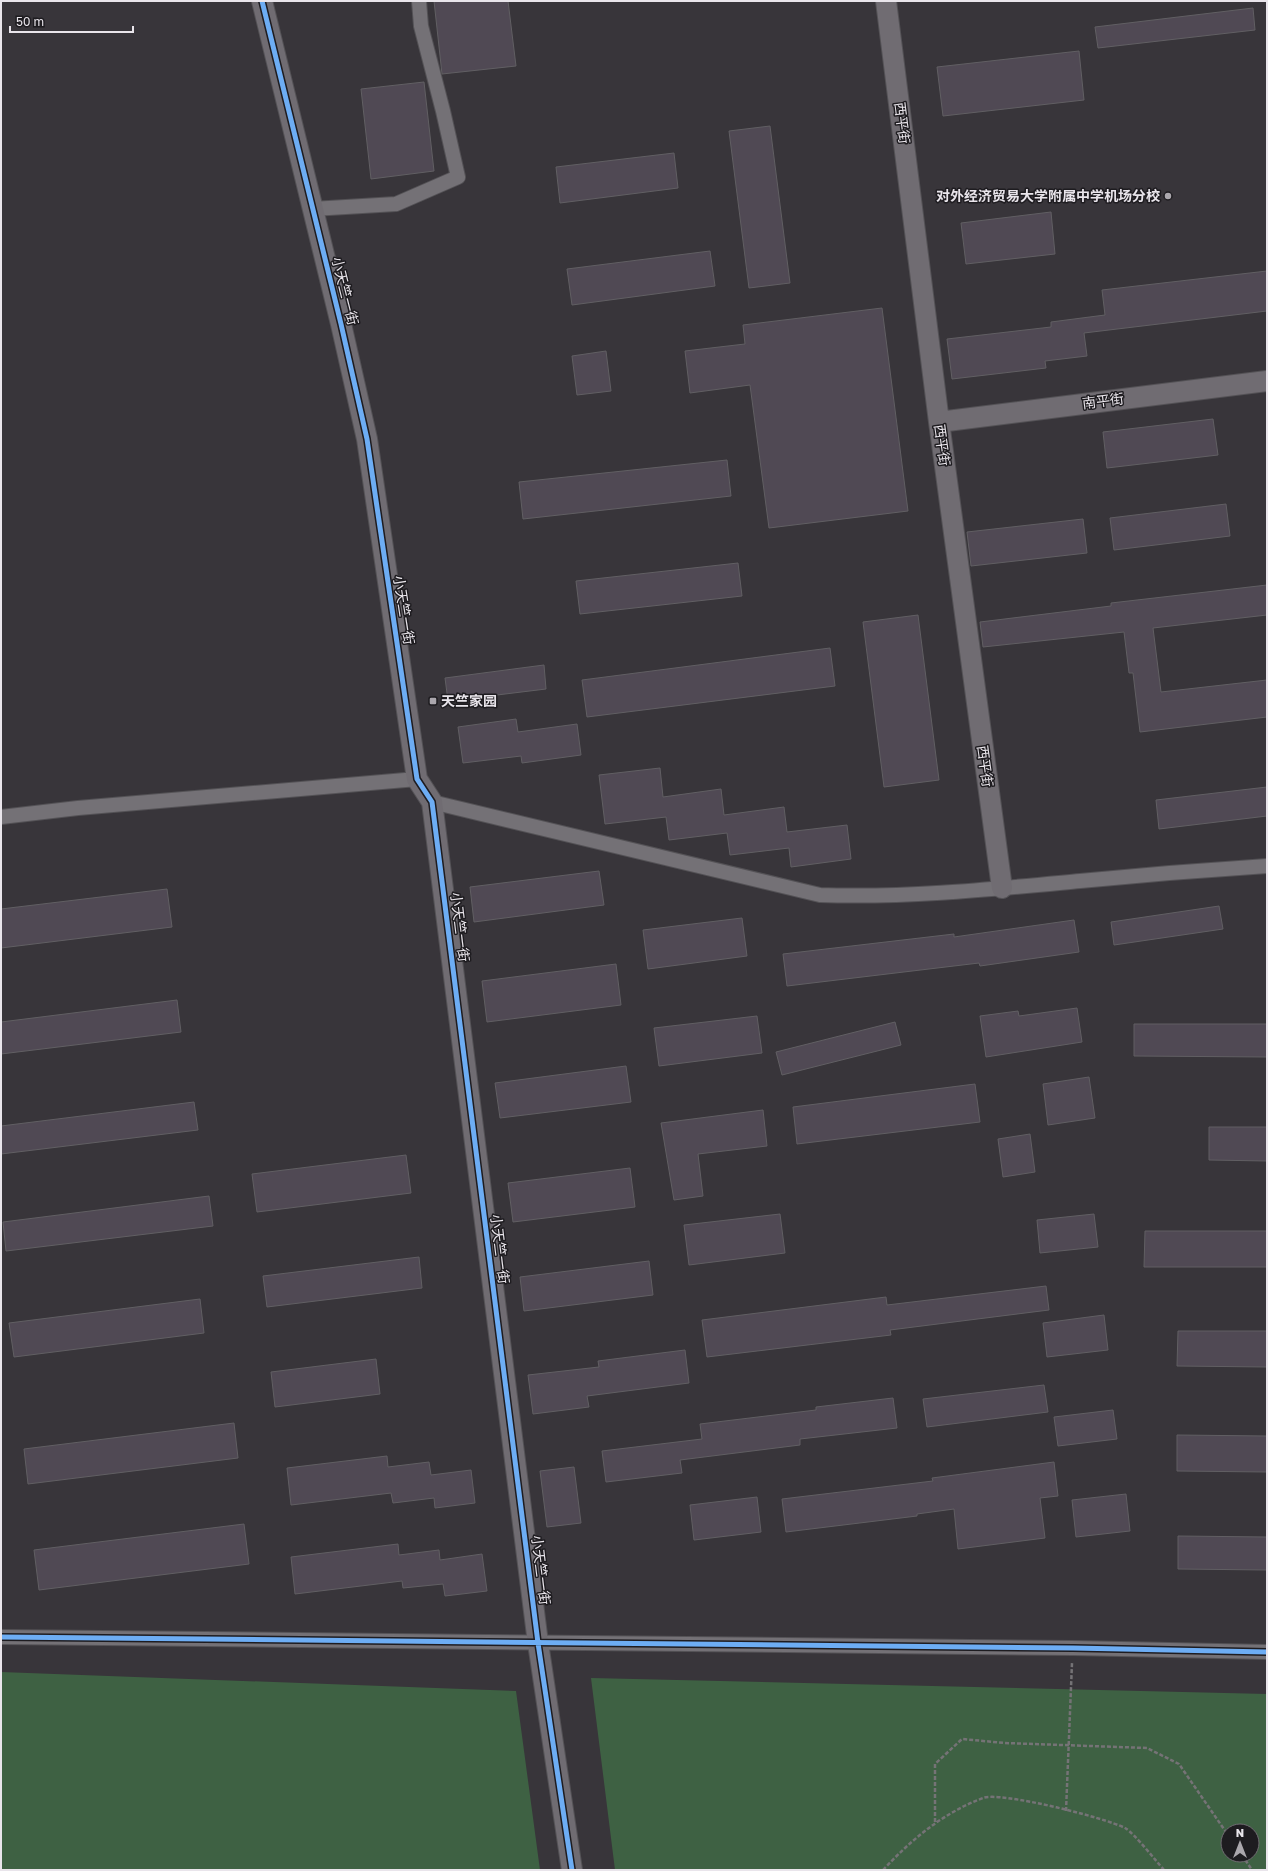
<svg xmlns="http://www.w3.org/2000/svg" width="1268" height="1871" viewBox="0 0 1268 1871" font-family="'Golos Text','Noto Sans SC',sans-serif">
	<rect width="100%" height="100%" fill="#38353a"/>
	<path fill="#3e6143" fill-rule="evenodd" d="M1,1672L516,1691L540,1870H1Z
		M591,1678L1267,1694V1870H615ZM1228,1831H1252V1855H1228Z"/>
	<path fill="#504954" stroke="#615f63" d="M434,1H508L516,66L442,74Z
		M1253,8L1255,30L1098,48L1095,27Z
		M1079,51L1084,100L943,116L937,67Z
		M424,82L434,171L371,179L361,89Z
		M770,126L790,283L749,288L729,131Z
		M674,153L678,188L560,203L556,167Z
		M1051,212L1055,254L966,264L961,223Z
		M710,251L715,286L572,305L567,269Z
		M1267,271V311L1084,333L1087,356L1045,361L1046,368L952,379L947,339L1051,327V322L1105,315L1102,290Z
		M882,308L908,511L769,528L750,385L690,393L685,351L745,344L743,325Z
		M606,351L611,391L577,395L572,356Z
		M1213,419L1218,455L1107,468L1103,432Z
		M727,460L731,496L523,519L519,482Z
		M1226,504L1230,536L1114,550L1110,518Z
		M1083,519L1087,553L971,566L967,532Z
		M738,563L742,596L580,614L576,581Z
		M1267,585V615L1153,628L1161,692L1267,680V717L1140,732L1133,673H1129L1124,632L983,647L980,622L1111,606V603Z
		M918,615L939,780L884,787L863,622Z
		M830,648L835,686L587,717L582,680Z
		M544,665L546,689L448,701L445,678Z
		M516,719L518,732L577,724L581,755L522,763L521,756L463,763L458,727Z
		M660,768L663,797L721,789L724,815L784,807L787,832L847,825L851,859L791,867L789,848L730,855L727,833L669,840L666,817L605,824L599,775Z
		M1267,787V816L1159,829L1156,800Z
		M599,871L604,905L474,922L470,887Z
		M167,889L172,927L1,948V909Z
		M1219,906L1223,929L1114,945L1111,922Z
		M742,918L747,956L648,969L643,930Z
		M1074,920L1079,952L980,966L979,963L787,986L783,954L954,934V937Z
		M616,964L621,1005L487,1022L482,981Z
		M177,1000L181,1032L1,1054V1022Z
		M1077,1008L1082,1042L986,1057L980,1016L1018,1011L1019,1016Z
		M757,1016L762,1053L659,1066L654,1028Z
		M895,1022L901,1045L782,1075L776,1052Z
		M1134,1024H1267V1057L1134,1056Z
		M626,1066L631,1102L500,1118L495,1083Z
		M1089,1077L1095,1118L1048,1125L1043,1084Z
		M975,1084L980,1122L797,1144L793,1107Z
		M194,1102L198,1130L1,1154V1126Z
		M763,1110L767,1146L698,1154L703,1196L674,1200L661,1123Z
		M1209,1127H1267V1161L1209,1160Z
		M1030,1134L1035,1172L1003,1177L998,1139Z
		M406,1155L411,1193L257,1212L252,1174Z
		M630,1168L635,1207L513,1222L508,1183Z
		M209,1196L213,1226L6,1251L3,1222Z
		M780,1214L785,1253L689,1265L684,1225Z
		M1094,1214L1098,1247L1040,1253L1037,1220Z
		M1145,1231H1267V1267H1144Z
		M419,1257L422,1288L267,1307L263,1276Z
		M649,1261L653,1295L524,1311L520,1277Z
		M1046,1286L1049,1310L890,1330L891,1335L707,1357L702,1320L886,1297L887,1305Z
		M200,1299L204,1333L14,1357L9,1323Z
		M1104,1315L1108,1350L1047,1357L1043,1323Z
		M1178,1331H1267V1367L1177,1366Z
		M685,1350L689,1383L587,1396L589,1407L533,1414L528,1375L599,1367L598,1361Z
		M376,1359L380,1394L275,1407L271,1372Z
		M1044,1385L1048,1412L927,1427L923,1399Z
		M893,1398L897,1428L800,1439V1445L680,1460L682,1473L606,1482L602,1451L702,1439L700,1424L816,1410V1407Z
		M1113,1410L1117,1439L1058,1446L1054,1417Z
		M234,1423L238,1458L28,1484L24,1449Z
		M1177,1435L1267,1436V1472L1177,1471Z
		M387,1456L388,1467L429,1462L431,1475L471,1470L475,1503L435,1508L434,1498L393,1503L391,1493L291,1505L287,1468Z
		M1054,1462L1058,1496L1040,1498L1045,1538L958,1549L954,1509L917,1514V1516L786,1532L782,1499L933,1481L932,1478Z
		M574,1467L581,1523L547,1527L540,1471Z
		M1126,1494L1130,1531L1076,1537L1072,1500Z
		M757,1497L761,1532L694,1540L690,1505Z
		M244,1524L249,1564L39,1590L34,1550Z
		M1178,1536L1267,1537V1570L1178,1569Z
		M398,1544L399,1555L439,1550L440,1560L482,1554L487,1591L445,1596L443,1584L403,1588L402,1581L295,1594L291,1557Z"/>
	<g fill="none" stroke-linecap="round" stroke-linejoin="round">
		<g stroke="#545256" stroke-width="16">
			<path id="street" d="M312,209L396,204L458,177L443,111L421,26L419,1
				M432,802L820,895C907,898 994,889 1080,881C1142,875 1204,870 1267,866
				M1,817L78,808L417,779
				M1,1637L1073,1648L1267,1652"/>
		</g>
		<g stroke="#545256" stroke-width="22">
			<path id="secondary" d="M262,1L341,324L367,439L417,779L432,802L538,1643L572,1870
				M886,1L939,422L1002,888
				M939,422L1267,381"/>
		</g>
		<path stroke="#757376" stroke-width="2.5" stroke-dasharray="4 2" stroke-linecap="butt" d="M1066,1811L1072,1663
			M935,1822V1764L962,1739L1005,1743L1147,1748L1179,1764L1228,1835
			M1242,1855L1252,1870
			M883,1870C912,1839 943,1813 983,1798C1000,1791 1106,1818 1125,1828C1134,1833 1156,1861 1164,1870"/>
		<use href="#street" stroke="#747176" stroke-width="14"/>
		<use href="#secondary" stroke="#706c72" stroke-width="20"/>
		<g stroke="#1e1c20" stroke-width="8">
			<path id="cycleway" d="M262,1L341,324L367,439L417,779L432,802L538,1643L572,1870
				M1,1637L1073,1648L1267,1652"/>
		</g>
		<use href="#cycleway" stroke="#6dadf4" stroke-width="5"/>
	</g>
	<g fill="#aba7ad" stroke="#1e1c20" stroke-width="1.5">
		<circle cx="1168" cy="196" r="4"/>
		<rect x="429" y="697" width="8" height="8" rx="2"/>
	</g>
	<g text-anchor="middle" stroke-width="3" stroke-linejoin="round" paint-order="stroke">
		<g font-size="14" fill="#e9e5eb" stroke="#1e1c20">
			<text transform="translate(902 123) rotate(83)" y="5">西平街</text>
			<text transform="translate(345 291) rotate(76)" y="5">小天竺一街</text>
			<text transform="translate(1103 401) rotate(-7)" y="5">南平街</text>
			<text transform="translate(942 445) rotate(82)" y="5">西平街</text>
			<text transform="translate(404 610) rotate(81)" y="5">小天竺一街</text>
			<text transform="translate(985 766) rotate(82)" y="5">西平街</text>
			<text transform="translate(460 927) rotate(83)" y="5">小天竺一街</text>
			<text transform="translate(500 1249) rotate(83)" y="5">小天竺一街</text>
			<text transform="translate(541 1570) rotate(83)" y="5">小天竺一街</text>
		</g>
		<g font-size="14" font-weight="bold" fill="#e9e5eb" stroke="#1e1c20" text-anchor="end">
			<text x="1160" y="201">对外经济贸易大学附属中学机场分校</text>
			<text x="441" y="706" text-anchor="start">天竺家园</text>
		</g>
	</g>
	<rect width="1268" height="1871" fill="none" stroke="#e9e5eb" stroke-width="4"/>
	<g transform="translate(1240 1843)"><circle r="19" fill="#1e1c20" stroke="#6f6c71"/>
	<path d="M0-3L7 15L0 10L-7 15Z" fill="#aba7ad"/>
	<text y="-6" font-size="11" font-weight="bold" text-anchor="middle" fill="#e9e5eb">N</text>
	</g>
	<path d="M10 26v6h123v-6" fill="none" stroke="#e9e5eb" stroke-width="2"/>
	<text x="16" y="26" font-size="12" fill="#e9e5eb" stroke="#1e1c20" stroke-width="3" paint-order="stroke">50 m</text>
</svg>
